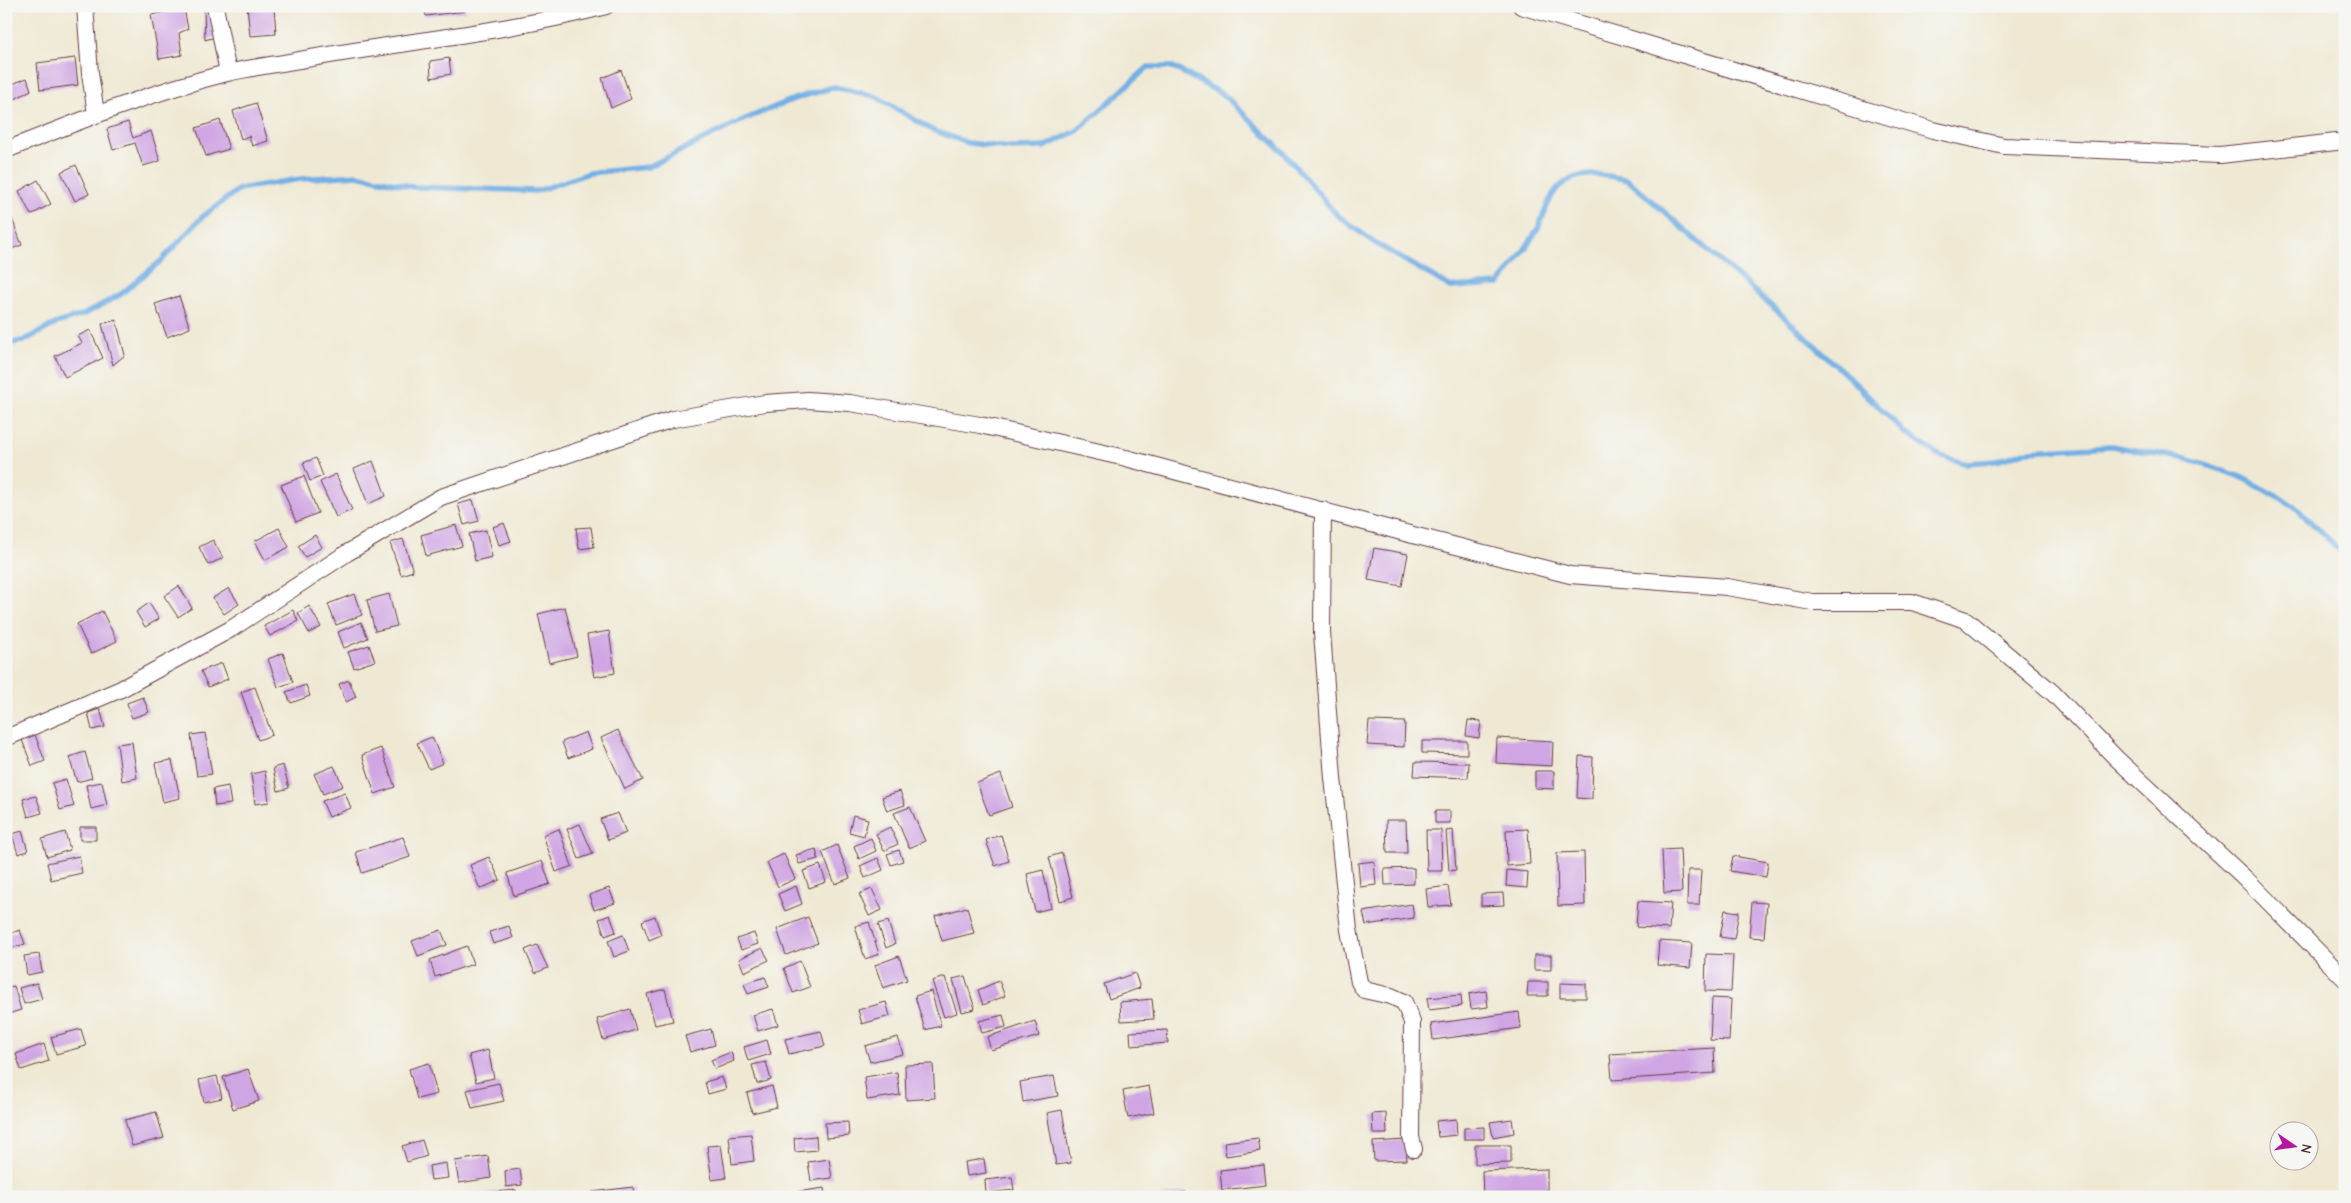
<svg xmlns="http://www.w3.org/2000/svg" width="2351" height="1203" viewBox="0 0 2351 1203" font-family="'Comic Neue',sans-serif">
	<rect width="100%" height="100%" fill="#f6f6f2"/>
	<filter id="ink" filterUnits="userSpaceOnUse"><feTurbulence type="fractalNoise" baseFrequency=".02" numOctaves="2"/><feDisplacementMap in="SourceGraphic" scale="10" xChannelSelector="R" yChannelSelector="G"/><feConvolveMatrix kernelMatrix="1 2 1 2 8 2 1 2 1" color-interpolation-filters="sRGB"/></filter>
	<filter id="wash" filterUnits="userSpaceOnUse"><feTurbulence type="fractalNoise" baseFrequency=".0096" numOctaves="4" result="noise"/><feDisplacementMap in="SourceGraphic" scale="20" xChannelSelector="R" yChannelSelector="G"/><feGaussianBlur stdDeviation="1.12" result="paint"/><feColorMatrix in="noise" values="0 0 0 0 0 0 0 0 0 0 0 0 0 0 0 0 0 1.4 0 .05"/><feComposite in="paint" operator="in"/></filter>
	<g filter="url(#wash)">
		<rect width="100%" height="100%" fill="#efe9d4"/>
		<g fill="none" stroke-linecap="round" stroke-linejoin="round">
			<path stroke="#72afe4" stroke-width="5.5" d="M6,344L23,341L57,323L85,314L121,294L162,260L201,218L239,189L300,179L357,175L414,187L537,191L589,173L648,167L743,120L794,99L834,87L875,96L932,130L968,143L1011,148L1044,147L1077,131L1148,67H1173L1224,95L1282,151L1337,215L1375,243L1451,287L1499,284C1513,266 1527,248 1538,228C1544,216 1548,199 1556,190C1575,169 1604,174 1628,180L1793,325L1857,385L1905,433L1939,455L1963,463L1997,461L2028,451L2111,446L2187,459L2239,476L2293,505L2345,555"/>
		</g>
		<g id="blocks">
			<path fill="#cfa5e3" d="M247,6H274L276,34L250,36Z
				M424,6H464L465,11L426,16Z
				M211,7L215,37L205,40L204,10Z
				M184,8L188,29L179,33L182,55L159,59L151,15Z
				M75,58L78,85L40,90L37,63Z
				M449,58L451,74L431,78L430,61Z
				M621,70L631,99L611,108L602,78Z
				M27,78L31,90L15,99L10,85Z
				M256,103L268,141L252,146L249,136L241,139L233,111Z
				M220,120L229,149L206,156L196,128Z
				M128,122L133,138L151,131L160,161L143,166L135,143L113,150L107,129Z
				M76,165L89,194L75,201L61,172Z
				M38,180L51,204L31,215L19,191Z
				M6,203L22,245L6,251Z
				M179,296L190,328L167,337L155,304Z
				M116,320L125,355L113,365L102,324Z
				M90,330L103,358L65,377L55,356L82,343L78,336Z
				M316,458L323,476L310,481L303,463Z
				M373,461L386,496L368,504L354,469Z
				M336,474L352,510L336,517L320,482Z
				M304,476L318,513L296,522L281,485Z
				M473,500L479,521L464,525L458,504Z
				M504,523L511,541L499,545L493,527Z
				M456,525L462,546L426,556L421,535Z
				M591,527L594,547L579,549L576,528Z
				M279,528L289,547L265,560L255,541Z
				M486,530L492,557L475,561L469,534Z
				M315,535L322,547L305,557L298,546Z
				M403,539L413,571L401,575L390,543Z
				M213,540L223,558L208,565L199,547Z
				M1374,548L1408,554L1402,586L1368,580Z
				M179,586L192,608L178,617L164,596Z
				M229,588L239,604L224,614L213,598Z
				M354,594L362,615L336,625L328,604Z
				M389,594L397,626L375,631L367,600Z
				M149,603L159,619L145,627L136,612Z
				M309,606L321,627L309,633L298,613Z
				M565,607L577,656L549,663L538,614Z
				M293,610L298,621L270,636L264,626Z
				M102,611L117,641L91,654L77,624Z
				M361,622L368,638L344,648L338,632Z
				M609,631L615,673L594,677L587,635Z
				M369,645L375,661L354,668L348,652Z
				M283,653L293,682L278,687L268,659Z
				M222,663L228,679L208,687L201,671Z
				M349,680L356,697L346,702L339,684Z
				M306,685L310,696L291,703L286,692Z
				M255,687L272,735L258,740L241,692Z
				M143,697L149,712L132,718L127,703Z
				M100,709L105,727L92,730L88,713Z
				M1468,720L1481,721L1479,738L1466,736Z
				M1369,721L1405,722L1404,747L1367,745Z
				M618,730L643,780L625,789L601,738Z
				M586,732L592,749L568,758L562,742Z
				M205,733L212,774L197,776L191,735Z
				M35,735L45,761L32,766L22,740Z
				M432,737L443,763L429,769L417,743Z
				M1497,738L1553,741L1552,766L1496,763Z
				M1422,741H1467V754L1422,753Z
				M132,742L137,778L122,781L117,744Z
				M381,748L395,787L375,794L362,755Z
				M85,752L92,778L77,782L69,757Z
				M1579,756L1593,757L1592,799L1577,798Z
				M172,760L180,798L163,802L155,763Z
				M1415,762L1469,763L1468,778L1414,776Z
				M283,765L289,788L278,791L273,768Z
				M334,766L343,786L323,794L314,774Z
				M265,771L269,802L255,804L251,774Z
				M1535,771H1554V789L1535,788Z
				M1001,774L1012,807L989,815L977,783Z
				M66,779L74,806L60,810L52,783Z
				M102,782L107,805L91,809L86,785Z
				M6,784L12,803L6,805Z
				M228,786L231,804L215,806L213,789Z
				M900,791L905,805L887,811L882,797Z
				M345,793L351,808L329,817L322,801Z
				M36,796L42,813L28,817L23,799Z
				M910,807L925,841L909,848L894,813Z
				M1435,811H1450V823H1435Z
				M618,813L626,833L608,840L600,819Z
				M853,815L868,819L864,836L849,832Z
				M1386,820H1406L1407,853H1387Z
				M580,824L593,854L579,859L567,829Z
				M80,827H96V840H80Z
				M890,827L898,844L884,851L876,834Z
				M559,829L572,866L556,872L543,835Z
				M1528,829L1530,864L1507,866L1506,830Z
				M1426,830H1441L1442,871H1427Z
				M1453,830L1456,870L1449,871L1446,831Z
				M22,831L28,851L18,854L12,834Z
				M65,832L70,850L47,857L42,839Z
				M1001,835L1009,861L995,866L986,840Z
				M403,837L410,857L362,873L356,852Z
				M871,838L876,851L859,859L854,846Z
				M837,845L850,878L835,884L822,852Z
				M816,849L818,859L799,864L796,855Z
				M1680,849L1682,892L1664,893L1662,850Z
				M899,850L903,861L891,865L887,854Z
				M1584,852L1585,905L1558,906L1557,853Z
				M1062,853L1073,897L1060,901L1049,857Z
				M784,854L795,879L778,887L767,862Z
				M79,856L82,873L51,880L47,863Z
				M1733,856L1768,862L1766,877L1730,871Z
				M489,857L500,880L480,889L470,865Z
				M878,858L883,870L865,878L860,866Z
				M542,861L550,884L514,896L507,873Z
				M1374,861L1376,885L1360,887L1358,863Z
				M820,865L826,882L809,888L803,871Z
				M1414,868V884L1385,885L1384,869Z
				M1043,870L1051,908L1035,912L1027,874Z
				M1507,870L1528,872L1527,888L1506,886Z
				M1688,870H1701L1699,905H1687Z
				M796,886L802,904L785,911L778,894Z
				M1448,886L1451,905L1428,907L1426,889Z
				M609,888L615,903L594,910L589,895Z
				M872,889L882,910L869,916L859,894Z
				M1503,893L1504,905L1481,906V894Z
				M1638,901L1671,903L1669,929L1636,927Z
				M1752,902L1767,903L1764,938L1749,937Z
				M1412,904L1414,918L1366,925L1363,912Z
				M967,907L974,933L942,941L935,916Z
				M1725,910L1739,912L1734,939L1720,937Z
				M610,915L616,932L605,936L599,919Z
				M655,916L661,935L649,940L642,921Z
				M808,917L818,943L786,955L777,929Z
				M888,921L895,944L886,948L878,924Z
				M869,922L879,954L865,959L855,926Z
				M509,926L513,938L493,944L489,932Z
				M20,930L25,944L6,950V935Z
				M441,930L447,945L418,956L412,941Z
				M754,933L758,944L741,950L737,939Z
				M623,935L629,951L614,957L608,941Z
				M1659,941L1692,943L1690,968L1657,965Z
				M537,945L548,968L535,973L525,950Z
				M467,946L473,964L435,977L430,960Z
				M762,948L769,960L744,972L739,959Z
				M39,954L42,972L27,975L24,956Z
				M1706,954L1733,955L1731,992L1705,991Z
				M1534,955H1551V970H1534Z
				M899,956L907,980L883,988L875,965Z
				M800,961L810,987L793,993L784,968Z
				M1135,973L1140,988L1109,999L1104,984Z
				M965,976L975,1009L962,1012L953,979Z
				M765,977L769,987L748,994L744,984Z
				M945,977L957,1013L944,1017L932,981Z
				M999,981L1005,996L983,1005L978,990Z
				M1528,982H1548V996H1527Z
				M37,983L42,999L24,1004L19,988Z
				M1560,983L1586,984V998H1560Z
				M14,986L21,1010L8,1014L6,988Z
				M665,989L673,1021L655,1025L647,994Z
				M931,991L941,1026L925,1030L915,996Z
				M1486,991L1488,1007L1471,1009L1469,994Z
				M1461,995L1462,1006L1429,1010L1427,998Z
				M1712,998L1731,999L1729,1041L1710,1040Z
				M1152,999L1154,1019L1121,1021L1120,1002Z
				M886,1002L890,1016L862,1024L858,1010Z
				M630,1009L636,1030L603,1040L597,1019Z
				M773,1009L778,1025L758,1031L753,1015Z
				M1519,1012L1521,1028L1433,1040L1431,1024Z
				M1003,1015L1006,1027L982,1033L979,1021Z
				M1035,1021L1039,1036L991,1050L987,1037Z
				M81,1029L86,1046L56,1054L51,1037Z
				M711,1029L715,1045L690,1052L685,1036Z
				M1167,1030L1168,1043L1131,1046L1130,1032Z
				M821,1031L825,1046L789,1054L785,1039Z
				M898,1037L903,1054L870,1062L865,1046Z
				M767,1040L771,1054L748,1061L744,1047Z
				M44,1044L49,1061L21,1070L16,1054Z
				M1714,1048L1715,1073L1612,1080L1610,1054Z
				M488,1050L494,1078L476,1082L469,1055Z
				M731,1052L734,1061L715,1069L711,1060Z
				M766,1062L771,1080L757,1084L752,1065Z
				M429,1063L437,1094L417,1099L409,1069Z
				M933,1064L935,1098L906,1100L905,1065Z
				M248,1069L259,1101L233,1109L223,1077Z
				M897,1072L900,1095L867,1100L864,1077Z
				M217,1076L222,1098L204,1102L199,1080Z
				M1054,1076L1058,1096L1023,1102L1020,1082Z
				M722,1077L726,1089L708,1094L705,1082Z
				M499,1083L504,1101L472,1108L467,1090Z
				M772,1086L777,1107L752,1113L747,1093Z
				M1149,1086L1154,1113L1128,1118L1123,1091Z
				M1062,1110L1071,1163L1056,1165L1047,1113Z
				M156,1112L164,1138L132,1146L125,1120Z
				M1386,1113L1387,1134H1373L1372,1114Z
				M1456,1119L1457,1135L1438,1137L1436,1121Z
				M1512,1119L1514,1133L1493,1137L1490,1122Z
				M848,1122L849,1136L826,1138L825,1123Z
				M1484,1127V1139H1464V1128Z
				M751,1134L754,1161L732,1164L729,1136Z
				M816,1136L817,1150L795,1152L794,1138Z
				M1258,1138L1260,1151L1226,1156L1224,1142Z
				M422,1140L427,1156L407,1162L402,1146Z
				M1406,1140L1407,1160L1374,1161L1373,1142Z
				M721,1145L726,1178L712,1180L707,1146Z
				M1475,1145H1511V1163L1475,1164Z
				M488,1156L491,1178L459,1183L455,1161Z
				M829,1159L832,1178L811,1181L808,1162Z
				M984,1159L986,1173L967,1176L965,1162Z
				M446,1163L448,1178L431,1180L429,1166Z
				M1264,1165L1266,1185L1222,1190L1220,1170Z
				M520,1169L522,1185L506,1187L505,1171Z
				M1547,1169V1196L1483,1197L1482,1171Z
				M1012,1177L1014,1190L986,1193L985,1180Z
				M633,1187L634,1197H592V1192Z
				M824,1188L825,1197H798L797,1192Z
				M516,1190V1197H462V1195Z
				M1186,1192L1187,1197H1162V1196Z"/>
		</g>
	</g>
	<g filter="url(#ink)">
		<use href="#blocks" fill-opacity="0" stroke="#633d44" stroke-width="1"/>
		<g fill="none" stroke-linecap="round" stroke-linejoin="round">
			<g stroke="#633d44" stroke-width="18">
				<path id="street" d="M85,6L90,73L96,114
					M215,6L228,73
					M1521,6L1933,130L2004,146L2220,155L2345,141
					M6,150C79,121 151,92 227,73C249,68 272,65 294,61C398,42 504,33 606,6
					M1323,510L1322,632L1333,778L1349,930L1359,982L1364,990L1391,996L1404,1002L1412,1022L1411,1137L1414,1149
					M6,738L121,689L231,629L347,553L441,497L673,419L765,403L808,400L850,403L980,425L1126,458L1409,534L1570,575L1727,587L1812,602H1912L1966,620L2053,693L2116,758L2246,879L2345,979"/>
			</g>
			<use href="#street" stroke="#fff" stroke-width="16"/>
		</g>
	</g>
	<rect width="2351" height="1203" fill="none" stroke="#f6f6f2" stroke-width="25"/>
	<g transform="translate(2294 1146) rotate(103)"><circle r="24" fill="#f6f6f2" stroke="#b1a0a2"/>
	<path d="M0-4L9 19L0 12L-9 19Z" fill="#b5179e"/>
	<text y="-8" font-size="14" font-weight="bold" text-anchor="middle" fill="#4a1f2b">N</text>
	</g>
</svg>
